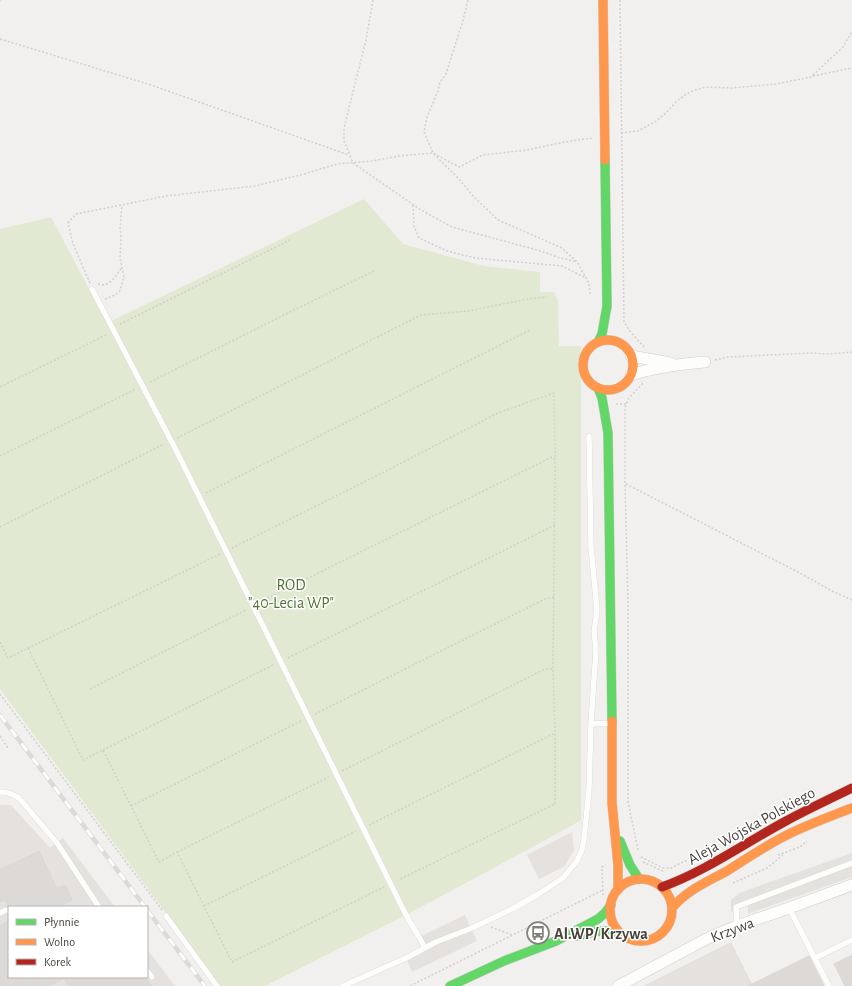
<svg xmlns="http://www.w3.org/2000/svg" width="852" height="986" viewBox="0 0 852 986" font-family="'Alegreya Sans',sans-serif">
	<rect width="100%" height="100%" fill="#f2f0ee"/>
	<path fill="#e4e1de" d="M0,805H11L50,848L63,838L115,907H9V977H147V949L175,986H0Z
		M731,942L753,986H643Z"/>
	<path fill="#e2e9d2" d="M364,199L403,244L484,266L540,272V292H554L558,300L559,346H581V820L555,835L406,915L265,986H220L0,689V229L51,217L107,323Z"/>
	<path fill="#e4e1df" d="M572,832L574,850L564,867L539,879L527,855Z
		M852,853V877L748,914V906L731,912V900L739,893Z
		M465,915L477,941L412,972L406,958L425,948L419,937Z"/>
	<path fill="#dcd9d7" stroke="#dad7d4" d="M39,851L57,889L65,885L72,900L58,907H9L5,900L0,902V870Z
		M9,921V977H145L152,986H68L64,978L49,986H0V926Z
		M852,955V986H845L834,964Z
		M809,956L824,986H748Z"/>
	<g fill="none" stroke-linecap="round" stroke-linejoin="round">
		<g stroke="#d0cecc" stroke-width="6">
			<path id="lane" d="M92,289L178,454L406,915L419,937L425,948
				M591,724L610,723
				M0,792C8,792 12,794 19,798L57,843L99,907
				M789,908L829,986
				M0,913L6,910
				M166,916L217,986
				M737,926L736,907L852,863
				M815,958L852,940
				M147,971L152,977
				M343,986L406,958L436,942L472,928L512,909L537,895L563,878L577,861L582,850L584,839L589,790L591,724L596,650L594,632L597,610L591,547L589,436"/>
		</g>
		<g stroke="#d0cecc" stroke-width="12">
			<path id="street" d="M631,356L671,363
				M631,375C655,367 680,364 705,362
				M618,986L710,937L737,926L789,908L852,885"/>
		</g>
		<g stroke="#d0ccc6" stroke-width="10">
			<path id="fast" d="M598,342L602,334L607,306L605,160
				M598,388L602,398L608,433L612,721
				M620,841L630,865L639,879
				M577,936C592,932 606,928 621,934
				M450,986L504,961L556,941L598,919L605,913L611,905"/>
		</g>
		<g stroke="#d0ccc6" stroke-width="10">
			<path id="slow" d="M603,0L605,160
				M583 365a25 25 0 1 1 50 0a25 25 0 1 1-50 0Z
				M612,721V803L618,865V890
				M610 910a31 31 0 1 1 62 0a31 31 0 1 1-62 0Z
				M672,908C687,890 707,882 727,871C746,859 765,846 785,836C806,825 829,817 852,808"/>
		</g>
		<g stroke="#d0ccc6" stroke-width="10">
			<path id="jam" d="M662,887C706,871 745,843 786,821C808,809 830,799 852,788"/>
		</g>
		<path stroke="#d2d0cc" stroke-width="1.5" stroke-dasharray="2 2" stroke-linecap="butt" d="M0,0H1
			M373,0L366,40L344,128V141L353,163L421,210L452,227L541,251L557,257L577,262
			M468,0L462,24L451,58L446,74L440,82L438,91L427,117L424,132L433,153L458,178L474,197L498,220L562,248L577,262L589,283L590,294
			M620,0L624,321C629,332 638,340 645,348
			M0,39L151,85L349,155
			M813,76L852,68
			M621,133L638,131L655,122L666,113L677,101L686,94L695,90L706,87L732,88L776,84L811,77L843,47L852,32
			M413,205L414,226L419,238L447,251L475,258L562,266L586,278
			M90,283L73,244L68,223L76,214L166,196L255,186L304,174L337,164L372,161L399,156L433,153L459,167L483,155L527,150L564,142L593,138
			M98,284C109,288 116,276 122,267
			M105,299L115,295L120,291L124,277L120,258L121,238L120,228L122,205
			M120,324L290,240
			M715,360L728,357L811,353L828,354L852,352
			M150,382L290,312L374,271
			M0,387L108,334
			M616,404H626
			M177,438L421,315L468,311L528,299L547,297
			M0,456L136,389
			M626,484L798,572L832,591L852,600
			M206,493L530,330
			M0,527L164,444
			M232,548L386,471L498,413L554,393L555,460
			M260,602L552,457L555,460L553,669L555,733V804L398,880
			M0,642L8,658L220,554
			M28,648L83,760L103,750L159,862L177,852L232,962L384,887
			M288,658L555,525
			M90,689L246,610
			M0,694L162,910
			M315,714L545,599L554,597
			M0,736L8,748
			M103,750L273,665
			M342,771L545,669H553
			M131,806L301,721
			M369,825L555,733
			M638,850L628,802V605L625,483V407L629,398L644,382
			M177,852L329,777
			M778,855L800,847L807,841
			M641,857L663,868H671L685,861L688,862
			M692,860L693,858L700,855
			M643,862L665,872
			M733,883L767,868L783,855
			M603,895L602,871V867L606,865
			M204,906L356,831
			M491,927L512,935
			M410,986L603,890"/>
		<use href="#lane" stroke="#fdfdfc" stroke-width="5.5"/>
		<use href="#street" stroke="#fdfdfc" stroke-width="11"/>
		<use href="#fast" stroke="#63d668" stroke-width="9"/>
		<use href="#slow" stroke="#ff974d" stroke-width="9"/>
		<use href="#jam" stroke="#b3261e" stroke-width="9"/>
		<g stroke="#dadada" stroke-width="4.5">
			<path id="rail" d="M0,715L145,907
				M147,910L205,986"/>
		</g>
		<use href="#rail" stroke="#fff" stroke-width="3" stroke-dasharray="9" stroke-linecap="butt"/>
	</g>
	<defs>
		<g id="bus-ring" transform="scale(1.15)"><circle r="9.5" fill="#fff" stroke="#847f7a" stroke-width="1.5"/><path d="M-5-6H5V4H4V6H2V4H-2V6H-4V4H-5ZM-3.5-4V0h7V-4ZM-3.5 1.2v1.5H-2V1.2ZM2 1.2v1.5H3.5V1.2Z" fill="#847f7a"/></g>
	</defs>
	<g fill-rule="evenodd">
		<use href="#bus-ring" x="538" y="933"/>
	</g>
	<g text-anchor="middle" stroke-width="3" stroke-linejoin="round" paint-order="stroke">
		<g font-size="16" fill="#517434" stroke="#fff">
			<text x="291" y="590">ROD<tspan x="291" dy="18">"40-Lecia WP"</tspan></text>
		</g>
		<g font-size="16" fill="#48423b" stroke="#fff">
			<text transform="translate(751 825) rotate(-29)" y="6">Aleja Wojska Polskiego</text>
			<text transform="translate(732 929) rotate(-21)" y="6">Krzywa</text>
		</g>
		<g font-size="16" font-weight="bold" fill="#48423b" stroke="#fff" text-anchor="start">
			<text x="554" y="939">Al.WP/ Krzywa</text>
		</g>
	</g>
	<rect x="8" y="906" width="140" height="72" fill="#ffffff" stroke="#b6b3b1"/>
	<rect x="16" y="919" width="20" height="6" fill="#63d668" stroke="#b6b3b1"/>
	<text x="44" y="926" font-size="12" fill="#48423b">Płynnie</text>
	<rect x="16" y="939" width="20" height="6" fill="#ff974d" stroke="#b6b3b1"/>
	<text x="44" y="946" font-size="12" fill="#48423b">Wolno</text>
	<rect x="16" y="959" width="20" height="6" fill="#b3261e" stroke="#b6b3b1"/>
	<text x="44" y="966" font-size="12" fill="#48423b">Korek</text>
</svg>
